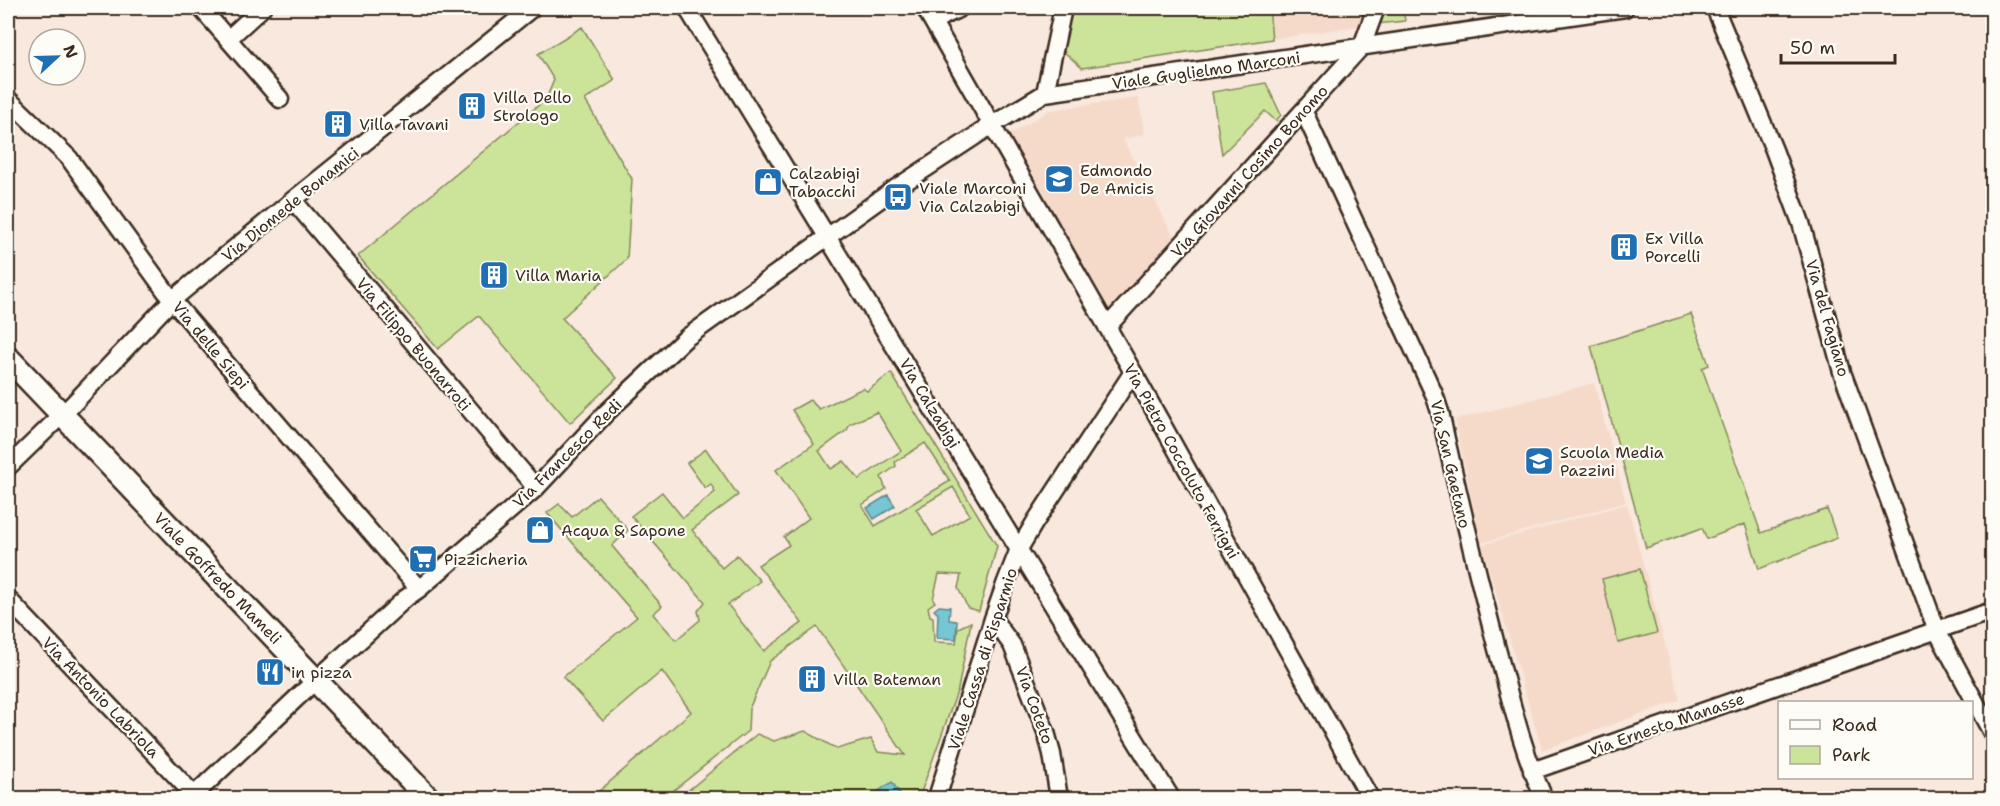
<svg xmlns="http://www.w3.org/2000/svg" width="2000" height="806" viewBox="0 0 2000 806" font-family="'Shantell Sans',sans-serif">
	<rect width="100%" height="100%" fill="#f8e8dd"/>
	<filter id="ink" filterUnits="userSpaceOnUse"><feTurbulence type="fractalNoise" baseFrequency=".0167" numOctaves="2"/><feDisplacementMap in="SourceGraphic" scale="12" xChannelSelector="R" yChannelSelector="G"/><feConvolveMatrix kernelMatrix="1 2 1 2 8 2 1 2 1" color-interpolation-filters="sRGB"/></filter>
	<g filter="url(#ink)">
		<path fill="#f5daca" d="M1073,8H1368L1358,26L1082,68Z
			M1138,98L1145,134L1123,139L1175,239L1106,315L1006,137L1050,110Z
			M1594,383L1626,502L1481,543L1455,420Z
			M1627,504L1680,700L1542,750L1482,545Z"/>
		<path fill="#cce499" stroke="#84875c" stroke-width="1.5" fill-rule="evenodd" d="M1073,8H1269L1272,39L1082,68L1062,50Z
			M1382,8H1403L1405,21L1376,24Z
			M582,27L615,80L585,100L632,179L627,259L562,318L617,378L570,423L479,316L438,349L358,256L546,99L554,80L538,54Z
			M1266,83L1281,115L1276,121L1265,111L1222,154L1212,92Z
			M1691,314L1709,365L1702,368L1761,533L1827,509L1837,538L1759,569L1745,524L1707,539L1702,528L1646,548L1591,346Z
			M891,373L997,546L979,611L968,608L958,588L961,575L939,574L933,599L935,602L928,607L930,616L933,617L934,642L956,643L958,628L971,622L958,689L919,798H679L757,734L774,741L805,731L837,749L871,739L878,752L905,755L817,627L770,661L749,709L748,731L664,798H591L691,712L662,671L603,721L563,677L637,617L547,513L559,504L572,517L598,496L628,530L612,546L662,606L653,614L676,640L700,620L698,611L705,602L631,516L662,492L683,518L715,492L711,484L705,488L687,463L706,449L738,495L692,530L722,568L737,555L760,581L728,605L764,651L802,623L758,565L789,545L784,537L809,518L776,470L814,444L792,410L810,400L819,409L863,388L867,391ZM877,412L901,451L859,479L844,461L831,469L819,451L847,430L850,424ZM925,443L950,481L875,526L862,505L886,489L881,477L896,466L895,462ZM953,487L970,515L933,536L916,509Z
			M1640,569L1657,633L1618,643L1602,579Z"/>
		<path fill="#77c6d4" stroke="#5f888b" stroke-width="1.5" d="M888,495L895,506L874,519L867,508Z
			M939,606L950,607L949,620L957,621L956,639L937,638L938,614L934,610Z
			M892,782L900,794L893,798H868Z"/>
		<g fill="none" stroke-linecap="round" stroke-linejoin="round">
			<g stroke="#3b2a1e" stroke-width="21">
				<path id="street" d="M201,8L280,99
					M687,8L1171,798
					M925,8L1133,372L1370,798
					M1715,8L1774,150L1801,223L1842,372L1937,631L1992,733
					M933,21L960,8
					M229,38L262,8
					M1045,93L1063,8
					M8,99L69,158L172,300L419,589
					M1304,112L1434,394L1440,412C1457,490 1476,568 1496,645C1510,697 1522,750 1544,798
					M293,200L536,488
					M1107,327L1362,46L1376,8
					M8,467L72,405L172,300L293,200L532,8
					M8,599L194,795
					M993,619L1012,645L1046,732L1052,754L1059,798
					M1532,771L1992,611
					M191,798L302,693L406,598L419,589L536,488L606,413L686,338L893,190L992,125L1045,93L1625,8
					M937,798L993,619L1006,582L1019,549L1035,522L1133,372"/>
			</g>
			<g stroke="#3b2a1e" stroke-width="27">
				<path id="secondary" d="M8,358L428,798"/>
			</g>
			<use href="#street" stroke="#fdfcf7" stroke-width="16"/>
			<use href="#secondary" stroke="#fdfcf7" stroke-width="22"/>
		</g>
	</g>
	<defs>
		<g id="building-square" transform="scale(1.5)"><rect x="-9" y="-9" width="18" height="18" rx="4" fill="#1f6fb2" stroke="#fdfcf7"/><path d="M-4-6H4V6H1V3H-1V6H-4ZM-2.5-4.3h1.7v1.8h-1.7ZM.8-4.3h1.7v1.8H.8ZM-2.5-1h1.7V.8h-1.7ZM.8-1h1.7V.8H.8Z" fill="#fff"/></g>
		<g id="school-square" transform="scale(1.5)"><rect x="-9" y="-9" width="18" height="18" rx="4" fill="#1f6fb2" stroke="#fdfcf7"/><path d="M0-5L7-2L0 1L-7-2ZM-4 1L0 2.5L4 1V4Q0 6-4 4Z" fill="#fff"/></g>
		<g id="shop-square" transform="scale(1.5)"><rect x="-9" y="-9" width="18" height="18" rx="4" fill="#1f6fb2" stroke="#fdfcf7"/><path d="M-5-2.5h2.3a2.7 3.5 0 0 1 5.4 0H5L5.5 6h-11ZM-1.5-2.5h3a1.5 2.3 0 0 0-3 0Z" fill="#fff"/></g>
		<g id="bus-square" transform="scale(1.5)"><rect x="-9" y="-9" width="18" height="18" rx="4" fill="#1f6fb2" stroke="#fdfcf7"/><path d="M-5-6H5V4H4V6H2V4H-2V6H-4V4H-5ZM-3.5-4V0h7V-4ZM-3.5 1.2v1.5H-2V1.2ZM2 1.2v1.5H3.5V1.2Z" fill="#fff"/></g>
		<g id="supermarket-square" transform="scale(1.5)"><rect x="-9" y="-9" width="18" height="18" rx="4" fill="#1f6fb2" stroke="#fdfcf7"/><path d="M-6-5.5h2.5l.6 2H6L4.5 2H-2.5L-4.4-4H-6ZM-1.5 3.2a1.3 1.3 0 1 0 .1 0ZM3 3.2a1.3 1.3 0 1 0 .1 0Z" fill="#fff"/></g>
		<g id="restaurant-square" transform="scale(1.5)"><rect x="-9" y="-9" width="18" height="18" rx="4" fill="#1f6fb2" stroke="#fdfcf7"/><path d="M-5-6h1v4h1v-4h1v4h1v-4h1v5L-1.5 .5V6h-2V.5L-5-1ZM5-6V6H3V1.5H1.5Q1.5-4 5-6Z" fill="#fff"/></g>
	</defs>
	<g fill-rule="evenodd">
		<use href="#building-square" x="472" y="106"/>
		<use href="#building-square" x="338" y="124"/>
		<use href="#school-square" x="1059" y="179"/>
		<use href="#shop-square" x="768" y="182"/>
		<use href="#bus-square" x="898" y="197"/>
		<use href="#building-square" x="1624" y="247"/>
		<use href="#building-square" x="494" y="275"/>
		<use href="#school-square" x="1539" y="461"/>
		<use href="#shop-square" x="540" y="530"/>
		<use href="#supermarket-square" x="423" y="559"/>
		<use href="#restaurant-square" x="270" y="672"/>
		<use href="#building-square" x="812" y="679"/>
	</g>
	<g text-anchor="middle" stroke-width="4.5" stroke-linejoin="round" paint-order="stroke">
		<g font-size="16" fill="#3b2a1e" stroke="#fdfcf7">
			<text transform="translate(1206 70) rotate(-8)" y="6">Viale Guglielmo Marconi</text>
			<text transform="translate(1249 171) rotate(-48)" y="6">Via Giovanni Cosimo Bonomo</text>
			<text transform="translate(290 204) rotate(-39)" y="6">Via Diomede Bonamici</text>
			<text transform="translate(1828 318) rotate(74)" y="6">Via del Fagiano</text>
			<text transform="translate(414 344) rotate(50)" y="6">Via Filippo Buonarroti</text>
			<text transform="translate(211 345) rotate(50)" y="6">Via delle Siepi</text>
			<text transform="translate(930 403) rotate(59)" y="6">Via Calzabigi</text>
			<text transform="translate(567 453) rotate(-45)" y="6">Via Francesco Redi</text>
			<text transform="translate(1182 461) rotate(61)" y="6">Via Pietro Coccoluto Ferrigni</text>
			<text transform="translate(1451 464) rotate(77)" y="6">Via San Gaetano</text>
			<text transform="translate(218 578) rotate(46)" y="6">Viale Goffredo Mameli</text>
			<text transform="translate(982 659) rotate(-72)" y="6">Viale Cassa di Risparmio</text>
			<text transform="translate(101 697) rotate(46)" y="6">Via Antonio Labriola</text>
			<text transform="translate(1035 705) rotate(70)" y="6">Via Coteto</text>
			<text transform="translate(1666 724) rotate(-19)" y="6">Via Ernesto Manasse</text>
		</g>
		<g font-size="16" fill="#3b2a1e" stroke="#fdfcf7" text-anchor="start">
			<text x="493" y="103">Villa Dello<tspan x="493" dy="18">Strologo</tspan></text>
			<text x="359" y="130">Villa Tavani</text>
			<text x="1080" y="176">Edmondo<tspan x="1080" dy="18">De Amicis</tspan></text>
			<text x="789" y="179">Calzabigi<tspan x="789" dy="18">Tabacchi</tspan></text>
			<text x="919" y="194">Viale Marconi<tspan x="919" dy="18">Via Calzabigi</tspan></text>
			<text x="1645" y="244">Ex Villa<tspan x="1645" dy="18">Porcelli</tspan></text>
			<text x="515" y="281">Villa Maria</text>
			<text x="1560" y="458">Scuola Media<tspan x="1560" dy="18">Pazzini</tspan></text>
			<text x="561" y="536">Acqua &amp; Sapone</text>
			<text x="444" y="565">Pizzicheria</text>
			<text x="291" y="678">in pizza</text>
			<text x="833" y="685">Villa Bateman</text>
		</g>
	</g>
	<rect width="2000" height="806" fill="none" stroke="#fdfcf7" stroke-width="30"/>
	<rect x="15" y="15" width="1970" height="776" fill="none" stroke="#3b2a1e" stroke-width="2" filter="url(#ink)"/>
	<rect x="1778" y="701" width="195" height="78" fill="#fdfcf7" stroke="#afa8a0" stroke-width="1.5"/>
	<rect x="1790" y="720" width="30" height="9" fill="#fdfcf7" stroke="#afa8a0" stroke-width="1.5"/>
	<text x="1832" y="731" font-size="18" fill="#3b2a1e">Road</text>
	<rect x="1790" y="746" width="30" height="18" fill="#cce499" stroke="#afa8a0" stroke-width="1.5"/>
	<text x="1832" y="761" font-size="18" fill="#3b2a1e">Park</text>
	<g transform="translate(57 57) rotate(68)"><circle r="28" fill="#fdfcf7" stroke="#afa8a0" stroke-width="1.5"/>
	<path d="M0-4.5L10 22L0 15L-10 22Z" fill="#1f6fb2"/>
	<text y="-9" font-size="16" font-weight="bold" text-anchor="middle" fill="#3b2a1e">N</text>
	</g>
	<path d="M1781 54v9h114v-9" fill="none" stroke="#3b2a1e" stroke-width="3"/>
	<text x="1790" y="54" font-size="18" fill="#3b2a1e" stroke="#fdfcf7" stroke-width="4.5" paint-order="stroke">50 m</text>
</svg>
